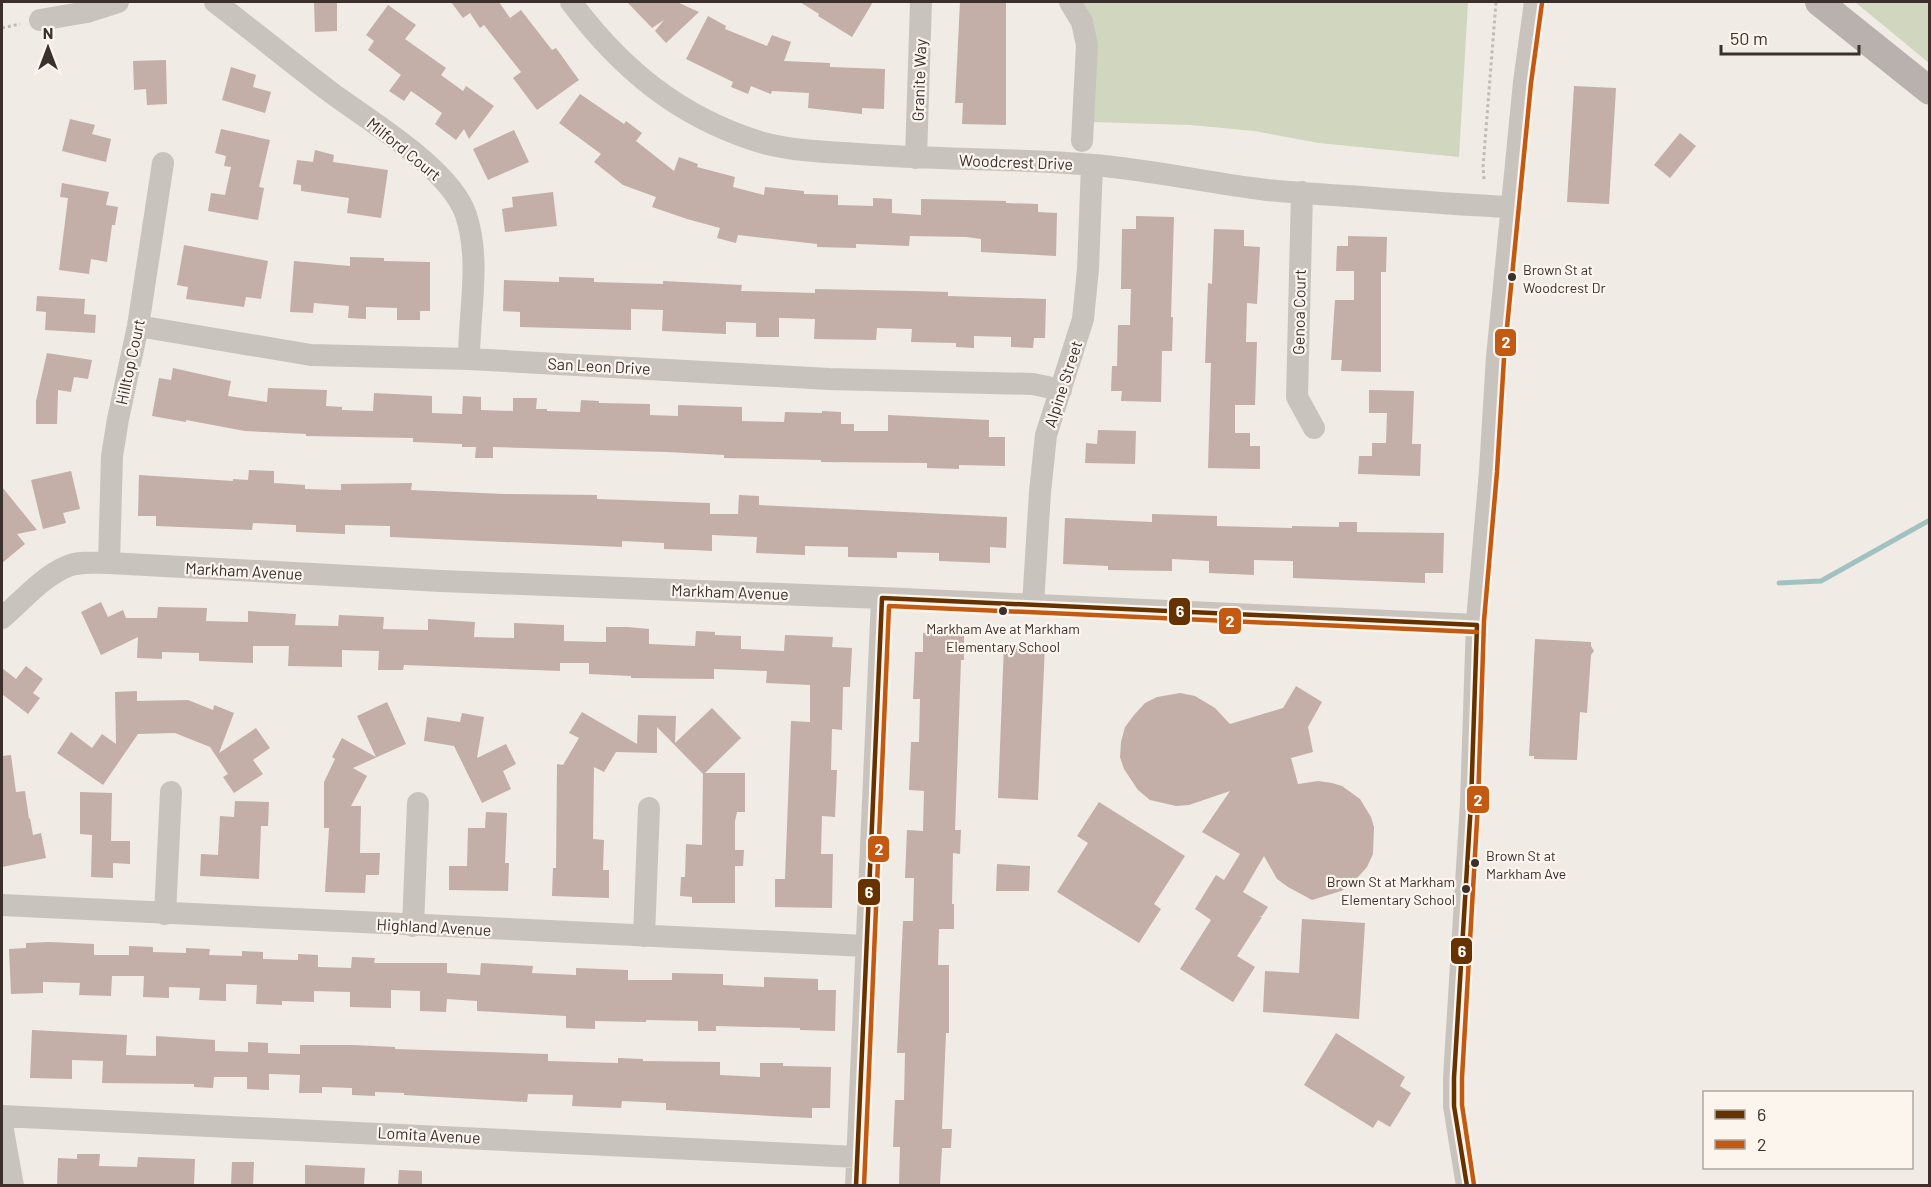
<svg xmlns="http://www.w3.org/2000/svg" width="1931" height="1187" viewBox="0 0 1931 1187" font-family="Barlow,sans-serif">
	<rect width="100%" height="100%" fill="#f0ebe5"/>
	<path fill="#d1d6bf" d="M1079,2H1468L1459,157L1319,143L1254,131L1191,125L1090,122Z
		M1855,2H1929V63Z"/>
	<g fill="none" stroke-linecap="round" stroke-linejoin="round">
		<path stroke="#a1c2c1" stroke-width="5" d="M1779,583L1821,581L1930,520"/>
	</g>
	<path fill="#c3afa7" d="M314,2H337V31L315,32Z
		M451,2H499L510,18L521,10L552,50L556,48L579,80L537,110L513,78L521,72L484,25L480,28L470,13L463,18Z
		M627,2H677L699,12L666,43L655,31L664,20L652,28Z
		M800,2H873L852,37L818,16L819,14Z
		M960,2H1006V125L962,124L963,103H955Z
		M388,5L416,25L405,39L446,68L441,75L463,91L466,86L494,106L469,139L464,129L456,140L435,124L442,113L411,91L404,101L389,91L401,75L368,50L374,41L366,35Z
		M708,16L726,26L725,29L767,46L772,35L791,42L784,61L830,63V67L885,69L884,109L862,108V114L808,108L809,93L772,91L771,94L751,86L748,94L731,87L733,82L686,59Z
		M166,60L167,104L147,105L146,89L134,90L133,61Z
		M231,67L256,75L253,87L271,92L265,113L222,100Z
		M1574,86L1616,88L1609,204L1567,202Z
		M580,94L624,124L626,121L642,133L636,141L674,171L679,157L698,164L697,167L735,177L733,187L764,195L765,187L804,191V194L838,195V205L873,206V198L892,199V213L921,215V199L1006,201V203L1038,204V212L1057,213L1056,256L981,252V239L966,237L910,236L909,246L856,244V248L817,247V244L738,235L736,243L717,238L720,228L687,219L652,207L656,197L623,185L594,162L601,154L559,123Z
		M70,119L95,125L92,134L111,139L106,162L62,151Z
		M221,129L270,140L259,187L264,188L258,220L208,211L211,193L225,195L231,167L224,166L226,156L215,153Z
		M514,130L529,162L488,180L473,149Z
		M1680,133L1696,146L1670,178L1654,165Z
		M315,150L334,155L333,162L388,170L381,218L347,213L349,198L301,191V185L293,184L297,160L313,162Z
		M62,183L109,192L106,205L118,207L115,225H112L107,262L91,259L89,274L59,270L68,198L60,197Z
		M553,192L557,226L505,232L502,209L513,207L512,197Z
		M1136,216L1174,217L1171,317H1173L1172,351H1162L1161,402L1121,401L1122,391H1111L1112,366H1117L1118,325H1130L1131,289H1121L1122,229H1136Z
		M1214,229L1244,230V246L1260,247L1257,304L1247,303L1246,342H1257L1255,405H1235V433H1250V446H1260V469L1208,468L1211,363H1205L1208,283L1212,284Z
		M1348,236L1387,237L1386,272H1381V372L1341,371L1342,360H1331L1335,300H1354V271H1336L1337,246H1348Z
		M184,245L268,261L261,299L246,297L244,307L186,299L188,287L177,285Z
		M350,257L384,258V261L430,262V311H420V320H397V308L366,307V319L348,318L349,306L314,303L313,313L290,312L294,261L350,266Z
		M559,277L594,278V282L663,284V281L742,285L741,291L815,293V289L913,291L948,292V296L1046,299L1045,338H1034L1033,348L1011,347V337L974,336V348L956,347V343L911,342L912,329L877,328L876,340L814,339L815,319L779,318V337H756V323L726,322V334L662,331L663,310L631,309V330L520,327V312L503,311L504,280L559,282Z
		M37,296L85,299L84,314L96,315L95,333L45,330L46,312L36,311Z
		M47,353L92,360L88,379L74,377L71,392L58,390L57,424H36V401Z
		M173,368L231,381L228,396L267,402L268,388L327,390L326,406L342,407V410L373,411L374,393L432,396V413L462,414L463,396L481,397V410L513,411V398H537L536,409H547V411L580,412L581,400L599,401V403L650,404V415L678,416V405L742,407V421L784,422L785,412L822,413V411L841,412V424H854V431H888V415L989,420V437H1005V466L959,465V469L927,468V463L821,462V460L724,458V455L667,452L493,447V458H475L476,447H462V444L413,442V438L306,436V434L245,431L186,420V422L152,416L159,378L171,380Z
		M1369,390L1414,391L1412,444H1421L1420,476L1358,474L1359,456H1372V443H1386L1387,413H1369Z
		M1098,430L1136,431L1135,464L1085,463L1086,443L1097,444Z
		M249,470L274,471V483L305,485V489L341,490V484L412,483L411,490L504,494L597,495V499L710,503V514H738L739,495L759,496V505L1007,517L1006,548L990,547V563L939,561V553L897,552V558L848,557V547L805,546V555L756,553L757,537L712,535V551L693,550L664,549V543L622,541V547L390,537V526L345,525V534L296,532V525L253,523L252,530L156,526V516H138L139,475L233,481V479L248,480Z
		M71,471L80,509L63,513L66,523L43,529L31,480Z
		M2,487L37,530L17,534L25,544L2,563Z
		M1152,514L1217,516V526L1292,528V526L1339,527V522H1357V532L1444,533L1443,573H1425V583L1293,578V561L1254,560V575L1209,573V561L1172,559V571L1108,570V566L1063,564L1065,518L1152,522Z
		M101,602L108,617L123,610L126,618H157L158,607L207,608L206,621L248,622V611L296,614L295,625L338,626L339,615L384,617L383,629L428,630V619L475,622L474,637L514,638V623L564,625V641L606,642V627H627L649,629V644L695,646L696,631L715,632V635L741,636V649L784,651L785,635L833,637L832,647L852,648L850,687H843L842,730L832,729L831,770H837L835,817L822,816L821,854H833L832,908L775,907V879H785L791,721L810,722V685L766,683L767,671L714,669V679L631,678V676L589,674V663H560V671L404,665L403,670H378L379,651L342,650V667L288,666L289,646H253V663L199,661V653L162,652V659L137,658L138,637L101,655L81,612Z
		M923,633L964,634V660H961L955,830H961L960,854L953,853L952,904H954V929H939L938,965H949V1033H946L942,1129H952L951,1148H942L940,1185H899L900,1147H893L895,1100H904L905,1053H897L903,921H913L914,878H905L907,830L923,831L924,791L909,790L911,742H919L920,699H913L915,652H923Z
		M1535,639L1591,642V646L1594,651L1591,655L1587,713L1580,712L1577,760L1534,759V756H1529Z
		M1004,645L1045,646L1038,800L998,798Z
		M26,666L43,679L33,693L40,698L28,714L2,694V668L16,679Z
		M1296,686L1322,702L1308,727L1313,752L1291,758L1298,784L1318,781L1332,783L1342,786L1360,799L1371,817L1374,827L1373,854L1367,867L1350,886L1341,891L1312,900L1288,887L1277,879L1264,856L1243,892L1268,907L1262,916L1259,917H1262L1237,956L1255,967L1233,1002L1180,969L1211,920L1195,909L1216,875L1224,880L1240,854L1202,832L1230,791L1189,805L1176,806L1150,800L1138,790L1124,769L1120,757L1121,742L1125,727L1134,715L1145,703L1157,697L1180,693L1195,696L1215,708L1230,724L1283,708Z
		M137,691V701L188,700L213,710L214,705L234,713L219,753L256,728L270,748L253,760L263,774L234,793L223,777L228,774L210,747L175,733L138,734L103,785L57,753L71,732L92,748L102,734L116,744L115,692Z
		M387,702L406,744L353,768L367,776L351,806H361L360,853H380L379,875H366L365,893L325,892L329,828H324V782L335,759L332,757L342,738L376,757L357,716Z
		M712,708L741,738L705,773H745V812H737L735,821V850H744L743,866H735V903H692V897L680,896L681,877H685L686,844L702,845L703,774L657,727V753L616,752L604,772L594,767L593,839L604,840L603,870H609V898L552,896L553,868H556L557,764L563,765L579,738L569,733L582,712L637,744L638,715L676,716L675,743Z
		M462,713L484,717L477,758L506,744L516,764L503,771L511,789L482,803L454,746L424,741L427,717L460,722Z
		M11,755L16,792L25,791L29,819L30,818L33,835L41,833L46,858L2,867V756Z
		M80,792L112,793L111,841H130V864L113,863V878L91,877L92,835L80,834Z
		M235,801L269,802L268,826H261L259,879L200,876L201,854L218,855L220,816L234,817Z
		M1099,802L1185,856L1154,904L1161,909L1139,943L1057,892L1088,843L1077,836Z
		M486,812L507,813L505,863H509L508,891L449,890V866H467L468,828H485Z
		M997,864L1030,866L1029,891H996Z
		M1302,919L1365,923L1359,1019L1263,1012L1265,971L1299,973Z
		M50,942L94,944V955H129V946L153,947V952L186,953V948L210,949L209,955L242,956V951L263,952V959L298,960V954L318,955V967L351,968L352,957L375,958L374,963H447V973L480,975L481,963L533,966L532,973L576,975V968L628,970V980H672V973L723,974V985L764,987V977L818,979V990H836L835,1031L800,1030V1028L716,1026V1031H698V1021L646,1020V1022L595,1021V1029L566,1028V1016L477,1011V1001L447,999L446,1012L420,1011V991L391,990V1008L350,1007V992L314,991V1002L282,1001V1005L256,1004L257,985L226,984V1001L199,1000L200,988L169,987V998L143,997L144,976H112L111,996L79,995L80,983L43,982V993L11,994L9,949L26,948V943Z
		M32,1030L127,1035L126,1055L156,1056V1036L215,1040V1051L248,1052V1042L268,1043V1053L300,1054V1045H353L395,1047V1049L548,1054V1061L618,1063V1058L643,1059V1061L720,1062V1075L760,1077V1063H783V1066L831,1067L830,1108H812V1118L789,1117L666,1110V1103L622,1101L621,1108L572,1106L573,1095L528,1094L527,1102L404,1095V1093L375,1092V1096L352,1095V1088L322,1087V1093H299L300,1075L269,1074V1090L247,1089V1077H214L213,1088L194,1087V1084L102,1083L103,1061L72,1060V1079L30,1078Z
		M1336,1033L1405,1077L1400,1086L1411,1093L1390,1127L1378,1120L1373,1128L1304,1085Z
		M77,1154H100L99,1166L137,1167L138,1157L195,1159L194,1185H57L58,1158L77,1159Z
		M232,1162H254L253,1185H231Z
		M305,1165L365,1168L364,1185H305Z
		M399,1170L422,1171V1185H398Z"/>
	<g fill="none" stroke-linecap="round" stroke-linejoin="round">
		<path stroke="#c2bbb6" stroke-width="3" stroke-dasharray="3 3" stroke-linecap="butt" d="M2,28L20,24
			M1484,179L1483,167L1496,2"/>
		<path stroke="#c9c3be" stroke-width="22" d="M215,2C253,31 291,62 329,91C369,121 450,168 466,215C481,261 469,312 469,359
			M571,2C621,69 679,117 760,142C792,151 826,152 859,154C937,160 1016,158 1094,165C1152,170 1209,183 1267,190C1298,193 1330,195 1362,197C1411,201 1461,205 1511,207
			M1070,2L1082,22L1087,45L1082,141
			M40,20L87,12L118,2
			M916,158L921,2
			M1302,192L1297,397L1314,428
			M138,326L311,355L469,359L829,379L1033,384L1061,390
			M109,563L112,456L118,419L138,326L163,163
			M1033,605L1040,492L1046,435L1083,319L1088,269L1092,165
			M2,618C22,601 43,576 68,566C80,561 96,563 109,563L441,581L882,598L1477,625
			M2,905L866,946
			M165,914L171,792
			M413,926L418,803
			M644,936L649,808
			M2,1116L857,1157
			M2,1125L13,1186
			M856,1186L882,598
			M1467,1186L1454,1106V1078L1471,803L1477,621L1490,471L1497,357L1524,82L1535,2"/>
		<path stroke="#b8b1ad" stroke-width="28" d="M1819,2L1930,91"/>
		<g stroke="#fbf5ee" stroke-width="9">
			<path id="bus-1" d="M882,598L1477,625
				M856,1186L882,598
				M1467,1186L1454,1106V1078L1471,803L1477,625"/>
		</g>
		<g stroke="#fbf5ee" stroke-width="9">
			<path id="bus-2" d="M1474,1185L1462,1105V1078L1478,803L1484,621L1497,472L1504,358L1531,83L1542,3
				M864,1186L889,606L1477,632"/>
		</g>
		<use href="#bus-1" stroke="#630" stroke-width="4.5"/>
		<use href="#bus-2" stroke="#c45911" stroke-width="4.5"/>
	</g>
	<g fill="#3b302b" stroke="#fbf5ee" stroke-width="2">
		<circle cx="1512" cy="277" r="5"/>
		<circle cx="1003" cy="611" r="5"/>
		<circle cx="1475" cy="863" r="5"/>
		<circle cx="1466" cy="889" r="5"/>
	</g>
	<g text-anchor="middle" stroke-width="4.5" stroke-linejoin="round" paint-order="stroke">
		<g font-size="14" fill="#3b302b" stroke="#fbf5ee" text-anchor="start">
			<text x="1523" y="275">Brown St at<tspan x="1523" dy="18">Woodcrest Dr</tspan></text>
			<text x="1003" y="634" text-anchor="middle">Markham Ave at Markham<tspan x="1003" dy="18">Elementary School</tspan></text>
			<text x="1486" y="861">Brown St at<tspan x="1486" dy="18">Markham Ave</tspan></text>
			<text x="1455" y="887" text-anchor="end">Brown St at Markham<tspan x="1455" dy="18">Elementary School</tspan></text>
		</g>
		<g font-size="16" fill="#3b302b" stroke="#fbf5ee">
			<text transform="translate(919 80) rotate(-88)" y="6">Granite Way</text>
			<text transform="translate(404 149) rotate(39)" y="6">Milford Court</text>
			<text transform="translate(1016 162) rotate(2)" y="6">Woodcrest Drive</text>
			<text transform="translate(1299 312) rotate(-89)" y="6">Genoa Court</text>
			<text transform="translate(130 362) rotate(-78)" y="6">Hilltop Court</text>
			<text transform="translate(599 366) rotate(3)" y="6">San Leon Drive</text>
			<text transform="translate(1063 384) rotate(-72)" y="6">Alpine Street</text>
			<text transform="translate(244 571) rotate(3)" y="6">Markham Avenue</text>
			<text transform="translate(730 592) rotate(2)" y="6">Markham Avenue</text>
			<text transform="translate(434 927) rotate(3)" y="6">Highland Avenue</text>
			<text transform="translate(429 1135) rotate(3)" y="6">Lomita Avenue</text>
		</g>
	</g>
	<g stroke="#fbf5ee" stroke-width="2">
		<rect x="1494" y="328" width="23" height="29" rx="6" fill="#c45911"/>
		<rect x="1168" y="597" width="23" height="29" rx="6" fill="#630"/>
		<rect x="1218" y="607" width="24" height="28" rx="6" fill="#c45911"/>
		<rect x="1466" y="785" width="24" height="29" rx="6" fill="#c45911"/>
		<rect x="867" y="835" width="23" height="28" rx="6" fill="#c45911"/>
		<rect x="857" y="878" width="24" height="28" rx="6" fill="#630"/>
		<rect x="1450" y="937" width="23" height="28" rx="6" fill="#630"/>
	</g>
	<g font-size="16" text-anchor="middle" font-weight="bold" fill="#fff">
		<text x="1506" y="348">2</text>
		<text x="1180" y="617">6</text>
		<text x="1230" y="627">2</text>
		<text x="1478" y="806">2</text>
		<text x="879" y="855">2</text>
		<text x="869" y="898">6</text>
		<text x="1462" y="957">6</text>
	</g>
	<rect width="1931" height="1187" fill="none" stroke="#3b302b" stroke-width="6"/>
	<rect x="1703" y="1091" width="210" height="78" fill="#fbf5ee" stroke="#aea6a0" stroke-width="1.5"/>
	<rect x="1715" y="1110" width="30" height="9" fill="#663300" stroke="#aea6a0" stroke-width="1.5"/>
	<text x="1757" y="1121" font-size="18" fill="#3b302b">6</text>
	<rect x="1715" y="1140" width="30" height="9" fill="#c45911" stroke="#aea6a0" stroke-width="1.5"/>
	<text x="1757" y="1151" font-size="18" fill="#3b302b">2</text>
	<g transform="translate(48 48)" stroke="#fbf5ee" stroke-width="4.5" paint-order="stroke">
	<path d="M0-4.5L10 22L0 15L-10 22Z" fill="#3b302b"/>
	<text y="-9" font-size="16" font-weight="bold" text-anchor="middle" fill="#3b302b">N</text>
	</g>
	<path d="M1721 45v9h138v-9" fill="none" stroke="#3b302b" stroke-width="3"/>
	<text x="1730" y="45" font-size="18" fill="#3b302b" stroke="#fbf5ee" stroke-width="4.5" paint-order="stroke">50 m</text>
</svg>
